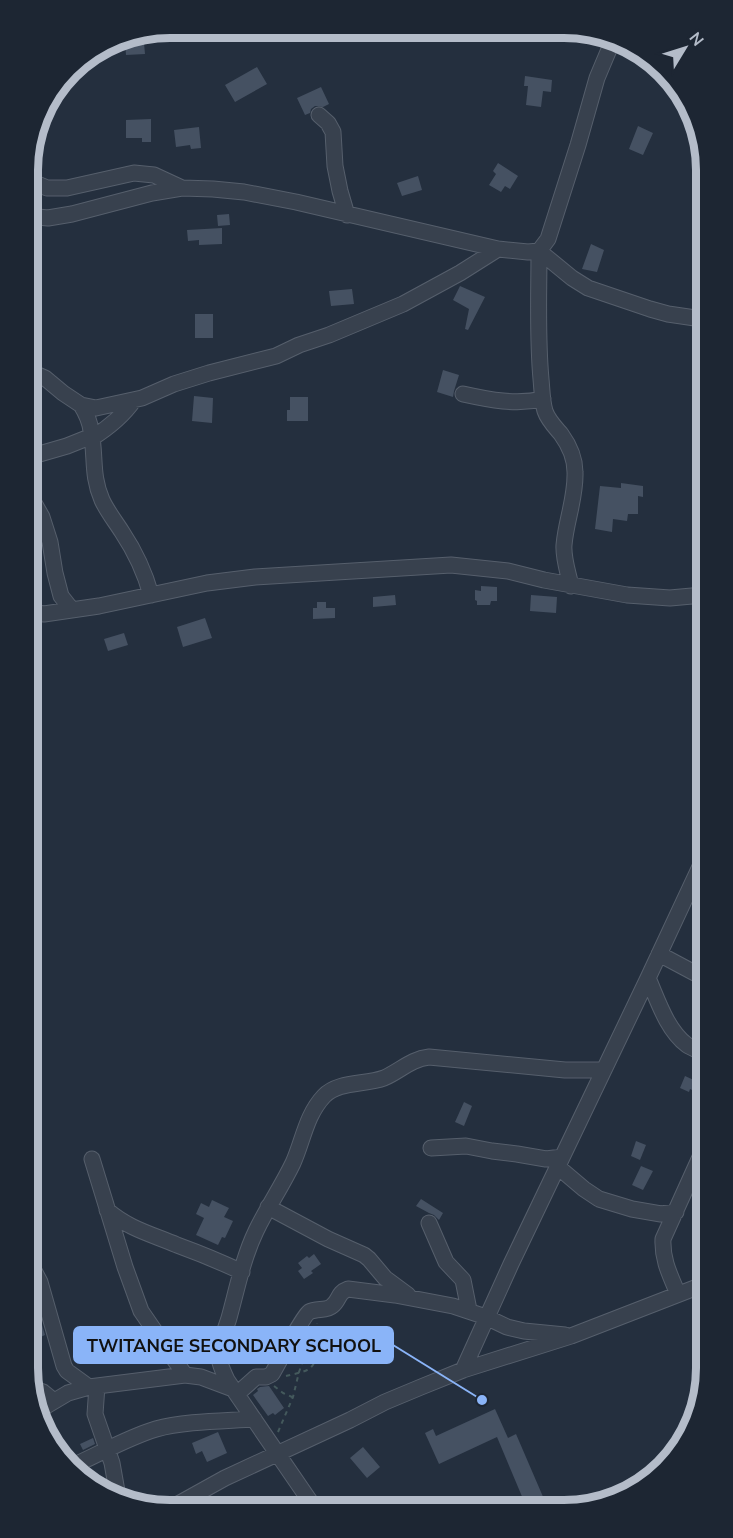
<svg xmlns="http://www.w3.org/2000/svg" width="733" height="1538" viewBox="0 0 733 1538" font-family="'Nunito Sans',sans-serif">
	<rect width="100%" height="100%" fill="#242f3e"/>
	<path fill="#455162" d="M143,32L145,54L126,55L125,43H128L127,35Z
		M257,67L267,84L235,102L225,85Z
		M525,76L552,80L551,92L543,91L541,107L526,105L528,86H524Z
		M321,87L329,104L323,107L315,106L311,109L310,113L305,115L297,98Z
		M151,119V142H142V138H126V120Z
		M638,126L653,133L643,155L629,149Z
		M199,127L201,148L191,149L190,145L176,147L174,130Z
		M498,163L518,176L510,189L505,186L501,192L489,185L496,174L493,171Z
		M418,176L422,190L402,196L397,183Z
		M229,214L230,225L218,226L217,215Z
		M222,228V244L199,245V240L188,241L187,230Z
		M591,244L604,250L597,272L582,269Z
		M460,286L485,297L468,330L465,329L469,309L453,300Z
		M352,289L354,304L331,306L329,291Z
		M195,314H213V338H195Z
		M443,370L459,375L454,391L453,397L437,392Z
		M194,396L213,398L212,423L192,421Z
		M290,397H308V421H287V410H290Z
		M621,483L643,486V497L638,496V514H628L627,521L613,519L612,532L595,529L600,486L621,488Z
		M481,586L497,587V601H491L490,605H477V601L475,600V590L481,591Z
		M395,595L396,605L373,607V597Z
		M531,595L557,597L556,613L530,611Z
		M317,602H326V608H335V618L313,619V608H317Z
		M205,618L212,638L183,647L177,627Z
		M124,633L128,645L108,651L104,639Z
		M685,1076L698,1082L694,1091L690,1089L689,1092L680,1088Z
		M464,1102L472,1106L464,1126L455,1122Z
		M636,1141L646,1145L640,1160L631,1156Z
		M641,1166L653,1171L643,1190L632,1185Z
		M421,1199L443,1213L439,1220L434,1215L429,1213L416,1206Z
		M212,1200L229,1208L224,1217L233,1221L225,1238L222,1237L218,1245L196,1235L204,1218L196,1214L201,1203L209,1207Z
		M314,1254L321,1264L311,1271L313,1273L304,1279L298,1271L302,1268L298,1263L307,1256L309,1258Z
		M42,1325L45,1335L32,1341V1330Z
		M269,1386L284,1408L275,1415L273,1413L268,1416L253,1395L258,1391L257,1389L260,1387Z
		M495,1409L508,1438L516,1434L547,1506H526L497,1437L439,1464L425,1433L433,1429L436,1436Z
		M218,1432L227,1453L207,1462L202,1451L196,1454L192,1443Z
		M93,1438L95,1444L83,1450L80,1444Z
		M363,1447L380,1467L367,1478L350,1458Z"/>
	<g fill="none" stroke-linecap="round" stroke-linejoin="round">
		<g stroke="#565f6c" stroke-width="17">
			<path id="minor" d="M319,115L328,123L333,132L335,166L340,191L347,215
				M28,180L47,188H67L134,173L154,175L182,188
				M28,216L48,218L72,214L152,193L182,188L213,189L244,192L296,202L498,249L528,252L539,251L548,239L578,145L597,78L613,40
				M539,251C539,294 537,336 541,379C542,389 542,401 545,411C548,420 555,427 561,434C569,445 575,458 575,472C576,497 566,521 564,545C563,558 568,572 571,586
				M539,251L572,278L588,288L650,309L668,314L702,319
				M29,371L45,378L63,393L81,405L96,408L142,398L174,384L209,373L276,356L299,345L329,335L403,304L460,273L498,249
				M463,394C490,400 516,405 543,399
				M81,405C86,413 90,422 91,431C96,456 91,475 102,500C107,511 115,521 122,532C134,550 145,573 151,595
				M92,438C108,428 123,416 134,400
				M29,457L67,446L92,436
				M29,494L42,517L50,542L55,573L61,596L72,610
				M30,612L44,614L99,606L207,583L255,577L451,565L508,571L544,580L627,595L670,598L703,595
				M659,954L704,978
				M648,978C658,1001 667,1030 687,1045C692,1048 699,1051 704,1054
				M431,1148L466,1146L492,1151L517,1154L546,1159L562,1157
				M92,1159L125,1267L141,1311L185,1375
				M558,1167L584,1189L599,1199L632,1209L661,1214L676,1212
				M268,1207L328,1239L364,1255L369,1259L385,1278L408,1295
				M107,1210C129,1229 151,1234 177,1245C199,1253 221,1262 242,1272
				M429,1223L446,1262L463,1280L469,1310
				M32,1267L40,1282L64,1366L67,1371L89,1387
				M678,1294C670,1275 662,1260 663,1239L705,1146
				M463,1370L511,1264L648,978L704,858
				M97,1386L95,1414L112,1463L118,1497
				M32,1388L43,1392L54,1401
				M237,1394L256,1377H266L272,1374C278,1364 303,1316 309,1312C316,1308 327,1311 332,1306C340,1300 337,1293 348,1289L395,1295L453,1306L486,1317L507,1327L524,1331L565,1335
				M36,1412L68,1393L89,1387L185,1375L201,1377L233,1389
				M70,1467C98,1455 126,1438 156,1429C184,1421 225,1421 254,1419
				M314,1507L227,1380C224,1373 220,1366 219,1358C218,1346 225,1331 229,1318C237,1289 243,1258 256,1231C267,1208 282,1186 293,1163C303,1141 306,1115 324,1096C338,1081 365,1085 384,1078C400,1071 411,1059 429,1057L565,1070H603
				M171,1508L225,1478L350,1420L385,1402L421,1387L463,1370L571,1336L705,1284"/>
		</g>
		<path stroke="#44595c" stroke-width="2" stroke-dasharray="4.5 4.5" stroke-linecap="butt" d="M697,1198L705,1208
			M692,1208L704,1207
			M286,1376C293,1374 302,1373 309,1369C320,1362 317,1335 317,1323
			M274,1386L283,1393L292,1397
			M278,1432L293,1397L299,1372L304,1358L303,1347"/>
		<use href="#minor" stroke="#38414e" stroke-width="15"/>
	</g>
	<path d="M0 0H733V1538H0ZM170 38H564A132 132 0 0 1 696 170V1368A132 132 0 0 1 564 1500H170A132 132 0 0 1 38 1368V170A132 132 0 0 1 170 38Z" fill="#1d2633" fill-rule="evenodd"/>
	<path fill="none" stroke="#b4bcc9" stroke-width="8" d="M170 38H564A132 132 0 0 1 696 170V1368A132 132 0 0 1 564 1500H170A132 132 0 0 1 38 1368V170A132 132 0 0 1 170 38Z"/>
	<path fill="none" stroke="#8ab4f8" stroke-width="2" d="M482 1400L393 1345"/>
	<circle fill="#8ab4f8" stroke="#1d2633" stroke-width="2" cx="482" cy="1400" r="6"/>
	<rect fill="#8ab4f8" stroke="#8ab4f8" stroke-width="2" x="74" y="1327" width="319" height="36" rx="6"/>
	<g font-size="18" text-anchor="middle" font-weight="bold" fill="#111">
		<text x="234" y="1352">TWITANGE SECONDARY SCHOOL</text>
	</g>
	<g transform="translate(685 48) rotate(52)" stroke="#1d2633" stroke-width="4.5" paint-order="stroke">
	<path d="M0-4.5L10 22L0 15L-10 22Z" fill="#b4bcc9"/>
	<text y="-9" font-size="16" font-weight="bold" text-anchor="middle" fill="#b4bcc9">N</text>
	</g>
</svg>
